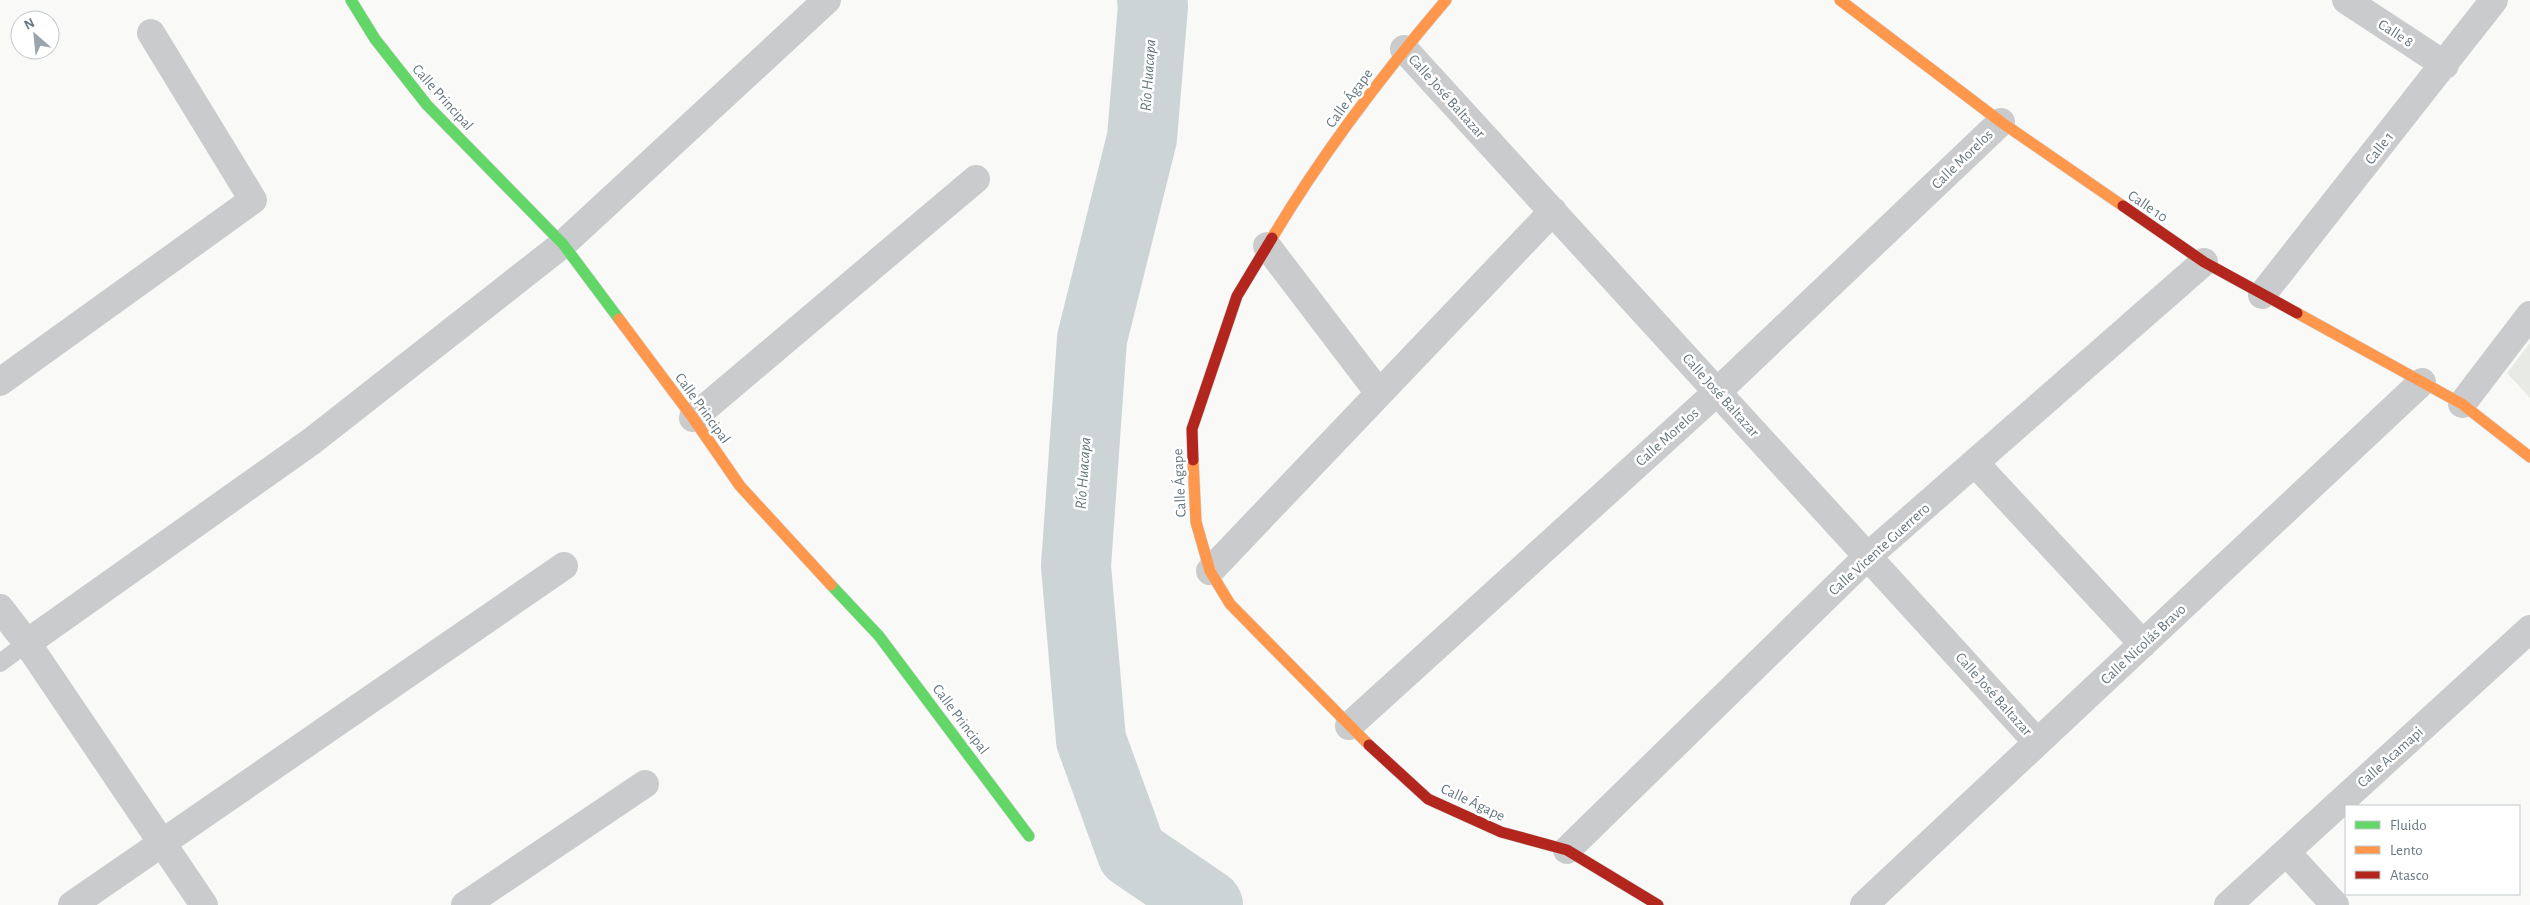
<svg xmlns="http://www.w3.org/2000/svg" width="2530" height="905" viewBox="0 0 2530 905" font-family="'Alegreya Sans',sans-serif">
	<rect width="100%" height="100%" fill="#f9f9f8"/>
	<path fill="#e8eae6" d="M2530,343V398L2507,373Z"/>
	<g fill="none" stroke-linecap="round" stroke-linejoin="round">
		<path stroke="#ccd4d6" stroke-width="70" d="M1152,0L1153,6L1142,138L1092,339L1076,566L1091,740L1132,853L1208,905"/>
		<g stroke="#d5d6d6" stroke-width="12">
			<path id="fast" d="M351,0L375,39L427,105L563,244L619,319
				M831,585L879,636L1029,836"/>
		</g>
		<g stroke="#d5d6d6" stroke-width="12">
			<path id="slow" d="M1840,0L2001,122L2123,206
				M1272,238C1322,154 1382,75 1446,0
				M2297,313L2462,404L2530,457
				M619,319L693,418L740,486L831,585
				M1193,460L1196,522L1210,571L1230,604L1369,745"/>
		</g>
		<g stroke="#d5d6d6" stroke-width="12">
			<path id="jam" d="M2123,206L2204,262L2297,313
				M1193,460L1192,429L1237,296L1272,238
				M1369,745L1428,799L1501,832L1567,850L1658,905"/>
		</g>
		<path stroke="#cacbcc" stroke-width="18" d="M0,663L27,643"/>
		<path stroke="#cacbcc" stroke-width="28" d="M2346,0L2445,65
			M1404,49L2037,742
			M1267,246L1379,393
			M2262,295L2494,0
			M0,382L253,200L151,33
			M2462,404L2530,315
			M693,418L976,179
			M1975,463L2143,644
			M1210,571L1553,211
			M0,608L27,643L204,905
			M27,643L312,441L563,244L827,0
			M1349,726L1717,392L2001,122
			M1567,850L1868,556L2204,262
			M2286,852L2335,905
			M72,905L564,566
			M465,905L645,784
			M1864,905L2422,382
			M2228,905L2530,629"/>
		<use href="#fast" stroke="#63d668" stroke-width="11"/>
		<use href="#slow" stroke="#ff974d" stroke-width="11"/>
		<use href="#jam" stroke="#b3261e" stroke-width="11"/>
	</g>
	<g text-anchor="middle" stroke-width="5" stroke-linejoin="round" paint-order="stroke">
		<g font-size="15" fill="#677780" stroke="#fff">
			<text transform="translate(2396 33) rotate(33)" y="5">Calle 8</text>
			<text transform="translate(1447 96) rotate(48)" y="5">Calle José Baltazar</text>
			<text transform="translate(443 97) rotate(48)" y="5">Calle Principal</text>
			<text transform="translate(1349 98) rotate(-54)" y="5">Calle Ágape</text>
			<text transform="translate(2379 148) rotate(-52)" y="5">Calle 1</text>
			<text transform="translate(1962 159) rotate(-44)" y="5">Calle Morelos</text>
			<text transform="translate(2148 206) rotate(34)" y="5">Calle 10</text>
			<text transform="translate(1721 395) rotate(48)" y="5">Calle José Baltazar</text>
			<text transform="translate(703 408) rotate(54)" y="5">Calle Principal</text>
			<text transform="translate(1667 437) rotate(-42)" y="5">Calle Morelos</text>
			<text transform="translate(1179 483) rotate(-93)" y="5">Calle Ágape</text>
			<text transform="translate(1879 549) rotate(-42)" y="5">Calle Vicente Guerrero</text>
			<text transform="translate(2143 644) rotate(-43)" y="5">Calle Nicolás Bravo</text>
			<text transform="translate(1994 694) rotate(48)" y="5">Calle José Baltazar</text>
			<text transform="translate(961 719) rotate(53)" y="5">Calle Principal</text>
			<text transform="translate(2390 757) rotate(-42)" y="5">Calle Acamapi</text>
			<text transform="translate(1473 802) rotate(25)" y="5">Calle Ágape</text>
		</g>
		<g font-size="16" font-style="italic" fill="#627579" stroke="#fff">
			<text transform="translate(1147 75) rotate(-86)" y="6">Río Huacapa</text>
			<text transform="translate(1082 473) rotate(-86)" y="6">Río Huacapa</text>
		</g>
	</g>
	<rect x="2345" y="805" width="175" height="90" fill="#ffffff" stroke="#c2c9cc"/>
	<rect x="2355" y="821" width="25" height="8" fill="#63d668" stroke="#c2c9cc"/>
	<text x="2390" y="830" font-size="15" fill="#677780">Fluido</text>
	<rect x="2355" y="846" width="25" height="8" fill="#ff974d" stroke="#c2c9cc"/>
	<text x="2390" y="855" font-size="15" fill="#677780">Lento</text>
	<rect x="2355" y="871" width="25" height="8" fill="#b3261e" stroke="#c2c9cc"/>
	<text x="2390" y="880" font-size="15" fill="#677780">Atasco</text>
	<g transform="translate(35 35) rotate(333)"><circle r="24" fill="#ffffff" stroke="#c2c9cc"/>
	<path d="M0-4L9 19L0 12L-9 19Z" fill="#9aa4aa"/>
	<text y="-8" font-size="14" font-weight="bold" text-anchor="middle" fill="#677780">N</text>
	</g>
</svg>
